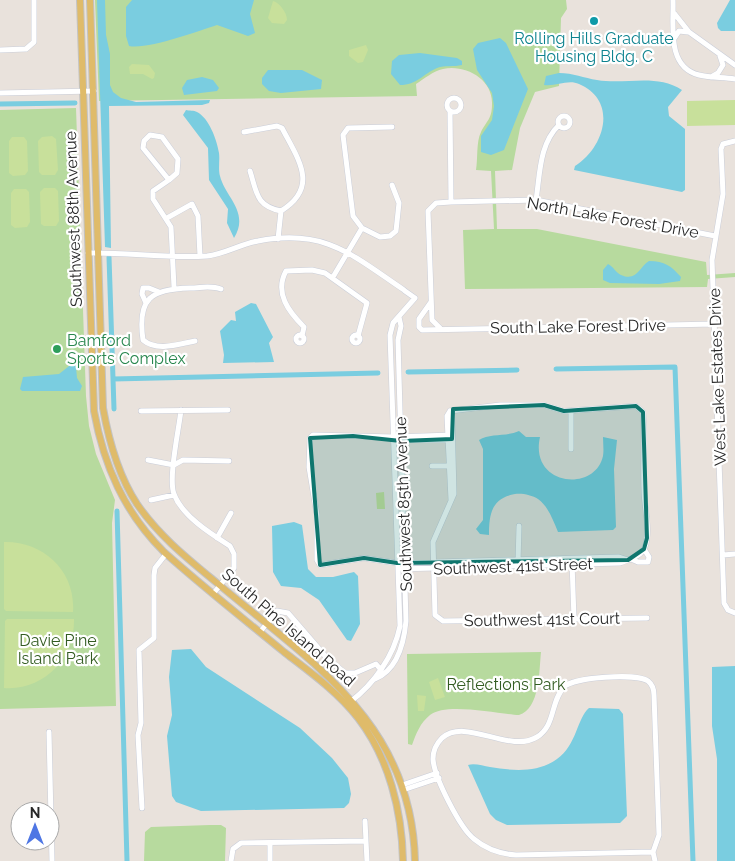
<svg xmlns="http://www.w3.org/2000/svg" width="735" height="861" viewBox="0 0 735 861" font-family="Raleway,sans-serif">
	<rect width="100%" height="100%" fill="#e9e2dc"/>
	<path fill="#b7da9e" d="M95,0H566L567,9L561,18L559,86L535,92L520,128L512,170L495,171L497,229H537L706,262L707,275L735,273V277L708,279L707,287L465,289L463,230L494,229L491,171L476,170C478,159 476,142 481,132C487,120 492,119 492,104C493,79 465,64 443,69C433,71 424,79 416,84L417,96L99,101Z
		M76,108L86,396L89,426L96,454L115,500L112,523L116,706L0,709V110Z
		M541,652C539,671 540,709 519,715C498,714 446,702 430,715C420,723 416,734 412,745L408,744L407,654Z
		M210,825H221L226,828L225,861H144L145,832L151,827Z"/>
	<path fill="#c8e09b" d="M273,1C280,3 287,13 287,20L284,24L272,23L268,18Z
		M366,45L368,50L363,62L358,63L349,56V50Z
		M132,64L149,65L155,73L154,78L152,79L143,74H130L129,67Z
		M735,100V125L687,126V101Z
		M12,137H24L27,141L28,171L25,175L13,176L9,173V141Z
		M42,137L52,136L56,139L58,170L55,175H42L39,172L38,141Z
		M44,188H55L58,191L59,221L56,226H44L41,224L40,192Z
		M14,189H26L29,192L30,222L27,227L15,228L11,225V193Z
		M384,492L385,509H377L376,493Z
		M4,542C43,541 76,571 73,612L6,611L4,609Z
		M7,619H74C75,658 44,691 4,688L5,621Z
		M438,678L445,697L435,700L429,682Z
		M417,695L426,696L424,711H418Z"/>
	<path fill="#7acde0" d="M97,0H105L106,35L110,54V85L113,92L121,98L136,102L210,100L209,103L202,105L109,106L111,248L105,247Z
		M132,0H254L250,14L255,33L248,36L217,25C198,31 147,50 129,46L126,36V7Z
		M730,0H735V31H721L718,28L717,23Z
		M500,38L506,43L528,89L504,150L491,155L481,152V136L492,120L494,106L492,93L477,70L473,49L478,43Z
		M420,53L457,58L462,61V65C454,67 445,65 437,68C423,74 417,85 400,85L391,74L392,61L399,55Z
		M268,70H302L322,80L321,89L281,93L269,91L262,84V78Z
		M559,73C573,73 584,78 597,80C626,85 656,73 682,90L668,107L669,116L685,129V190L682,192L574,170L575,166C604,148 619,101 579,84C568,79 555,87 544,85L546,76Z
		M202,77L213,80L219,88L217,91L184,95L182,88L187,80Z
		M186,110C189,111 194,110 197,112C209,118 217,140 219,153C220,160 218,169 220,176C225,197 250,212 234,238L227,223L228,209L209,180L208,148L183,115Z
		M649,261C665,261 671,266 681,277L680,281L659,284L610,283L603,280V270L608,264C614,267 616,273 621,275C637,282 639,267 649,261Z
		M251,303L256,304L273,337L269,343L274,362L223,363L224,355L220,331L231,320L236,321L235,312Z
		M73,363L76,367L77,378L82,386L80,391H22L20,389L23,377L59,374Z
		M519,431L526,437H540C529,486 595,493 603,456C604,450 603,443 603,437L617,440L614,469L616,527L613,530L558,532C553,520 548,506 538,499C532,495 522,493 515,494C492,498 489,513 489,535L480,534L476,529L483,520V449L479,440C490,433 506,437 519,431Z
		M294,522L302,525L308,569L316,577H333L354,572L358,576L360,624L351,641L347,640L319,600L301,588L281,586L273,572L272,526Z
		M191,649L206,667L300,728L332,758L348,778L351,794L349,803L344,808L201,811L176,802L172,796L167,736L172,715L169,677L172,650Z
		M735,666V861H717V759L712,726V667Z
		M589,708L619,709L623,714L627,816L620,823L507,825L496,820L490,814L468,765C475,763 483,766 490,767C513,771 538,773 557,759C577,745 577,718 589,708Z"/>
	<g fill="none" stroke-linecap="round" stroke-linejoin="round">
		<path stroke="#7acde0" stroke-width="5" d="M0,104L75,103
			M109,257L114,409
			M556,369L675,367L693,861
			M408,372L517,370
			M113,379L378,373
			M117,511L127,861"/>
		<g stroke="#caced9" stroke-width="6">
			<path id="minor" d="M673,0C674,25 666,67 699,75C711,78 723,77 735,79
				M674,13L689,32L735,65
				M673,40L679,31L688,32
				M0,50L26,49L34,42V0
				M711,77L718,73L723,65L720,56
				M0,93L94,91
				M447 105a7 7 0 1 1 14 0a7 7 0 1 1-14 0Z
				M558 122a6 6 0 1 1 12 0a6 6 0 1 1-12 0Z
				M244,132L277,126L282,128C298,159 320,187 281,211
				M150,135L162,137L178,159L177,173L169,180L143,148L144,141Z
				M735,141L723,144L721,149L723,194L712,260L724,603L728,610L735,613
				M250,171C257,193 256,206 281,211
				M169,180L153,191V199L171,227L174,287
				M392,185L399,203L396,231L390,236L380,237L362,228L353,216L343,135L348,128L392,127
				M536,200C540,175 539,144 559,125
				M451,202L536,200L715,236
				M167,218L192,204L198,216L200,256
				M278,239L281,211
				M88,253C128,252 167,259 207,256C225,254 240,244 258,241C325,228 352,255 404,290
				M333,277L362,228
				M431,302L419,319V327L422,330L715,324
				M146,303L142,294L143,288H149L159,292
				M440,328L432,320L428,211L436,203L451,202L450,111
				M296 339a4 4 0 1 1 8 0a4 4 0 1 1-8 0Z
				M352 339a4 4 0 1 1 8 0a4 4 0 1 1-8 0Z
				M302,336L304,327C289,312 274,293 286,271L312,270L325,273L367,303L358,336
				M195,341C179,344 157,352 143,340C137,298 151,289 190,288C201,288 210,285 221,289
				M181,410C179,429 168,478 174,494C182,516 211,534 230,546L234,554V568L213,594
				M141,411L228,410
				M450,411L452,415L454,494L433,542L435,615L443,621L647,618
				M450,411L447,416L451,500
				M571,411V449
				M452,435L394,437L313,435L310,438L309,467L317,515V560L320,565L364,558L397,563L619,557L628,560
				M399,440H450
				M148,460L174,465L183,460L229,461
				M432,466H451
				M151,500L174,495
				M217,538L231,513
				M723,555L735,554
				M631,559L638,562H648L649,557L644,549
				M572,562L574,619
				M518,563L519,526
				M398,569L620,563C629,559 641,557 645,547C651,530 644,507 644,489C643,463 645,438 643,412L636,406L564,411L544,405H500L450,411
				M260,632L277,611L288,613L326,657L345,673H355L376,664L381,670
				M375,679C397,670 404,643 406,621L398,340L401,326L399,317
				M350,702C374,684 394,656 400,626L390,335L393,323L415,298L405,291
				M49,732L52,861
				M402,785L437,773
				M403,790L439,778
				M142,808L138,735L141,723L139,650L154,638V575L155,568L166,554
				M365,821L367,861
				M270,843V861
				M653,852L516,855C501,854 486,849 474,839C460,828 434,777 433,759C433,751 437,743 442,738C466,717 509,754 537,737C556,725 550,702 564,687C573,677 637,673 648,681C653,685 654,690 654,695L659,835L653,852L655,861
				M231,861L233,849L241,843L366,841"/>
		</g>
		<g stroke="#c3c3c3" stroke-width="8">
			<path id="major" d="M80,0L94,411C104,466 124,512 164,552C203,587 244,619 284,652C310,672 338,692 358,718C389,758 402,811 403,861
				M90,0L103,408C109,442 118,475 137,504C159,536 188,559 217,583C312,663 412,723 415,861"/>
		</g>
		<use href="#minor" stroke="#fff" stroke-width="5"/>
		<use href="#major" stroke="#dfbb6a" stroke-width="6"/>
	</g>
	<path fill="#0f766e" fill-opacity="0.2" stroke="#0f766e" stroke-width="4" stroke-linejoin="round" d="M544,405L564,411L636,406L643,412L647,538L644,549L628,560L397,563L364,558L320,565L310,438L353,436L401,441L452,439L453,409Z"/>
	<circle fill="#0f9aa8" stroke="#fff" stroke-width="2" cx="594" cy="21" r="5"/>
	<circle fill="#2e9e5b" stroke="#fff" stroke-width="2" cx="57" cy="349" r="5"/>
	<g text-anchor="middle" stroke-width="4.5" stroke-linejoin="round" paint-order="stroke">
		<g font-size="16" fill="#0d838f" stroke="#fff">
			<text x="594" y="44">Rolling Hills Graduate<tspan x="594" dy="18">Housing Bldg. C</tspan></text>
		</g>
		<g font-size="16" fill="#282828" stroke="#fff">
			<text transform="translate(613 217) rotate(10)" y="6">North Lake Forest Drive</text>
			<text transform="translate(73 219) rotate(-92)" y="6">Southwest 88th Avenue</text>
			<text transform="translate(578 326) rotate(-1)" y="6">South Lake Forest Drive</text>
			<text transform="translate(717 377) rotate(-92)" y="6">West Lake Estates Drive</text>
			<text transform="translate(403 504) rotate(-92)" y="6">Southwest 85th Avenue</text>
			<text transform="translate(513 566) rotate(-2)" y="6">Southwest 41st Street</text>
			<text transform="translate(542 619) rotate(-1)" y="6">Southwest 41st Court</text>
			<text transform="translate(289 627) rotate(41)" y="6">South Pine Island Road</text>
		</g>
		<g font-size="16" fill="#27864d" stroke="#fff" text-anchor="start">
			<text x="67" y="346">Bamford<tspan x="67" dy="18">Sports Complex</tspan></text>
		</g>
		<g font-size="16" fill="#335c22" stroke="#fff">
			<text x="58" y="646">Davie Pine<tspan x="58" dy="18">Island Park</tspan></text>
			<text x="506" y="690">Reflections Park</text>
		</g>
	</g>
	<g transform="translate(35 826)"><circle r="24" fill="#ffffff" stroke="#a9a9a9"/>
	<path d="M0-4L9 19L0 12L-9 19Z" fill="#4e76e4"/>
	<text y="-8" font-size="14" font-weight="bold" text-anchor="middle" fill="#282828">N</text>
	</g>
</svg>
